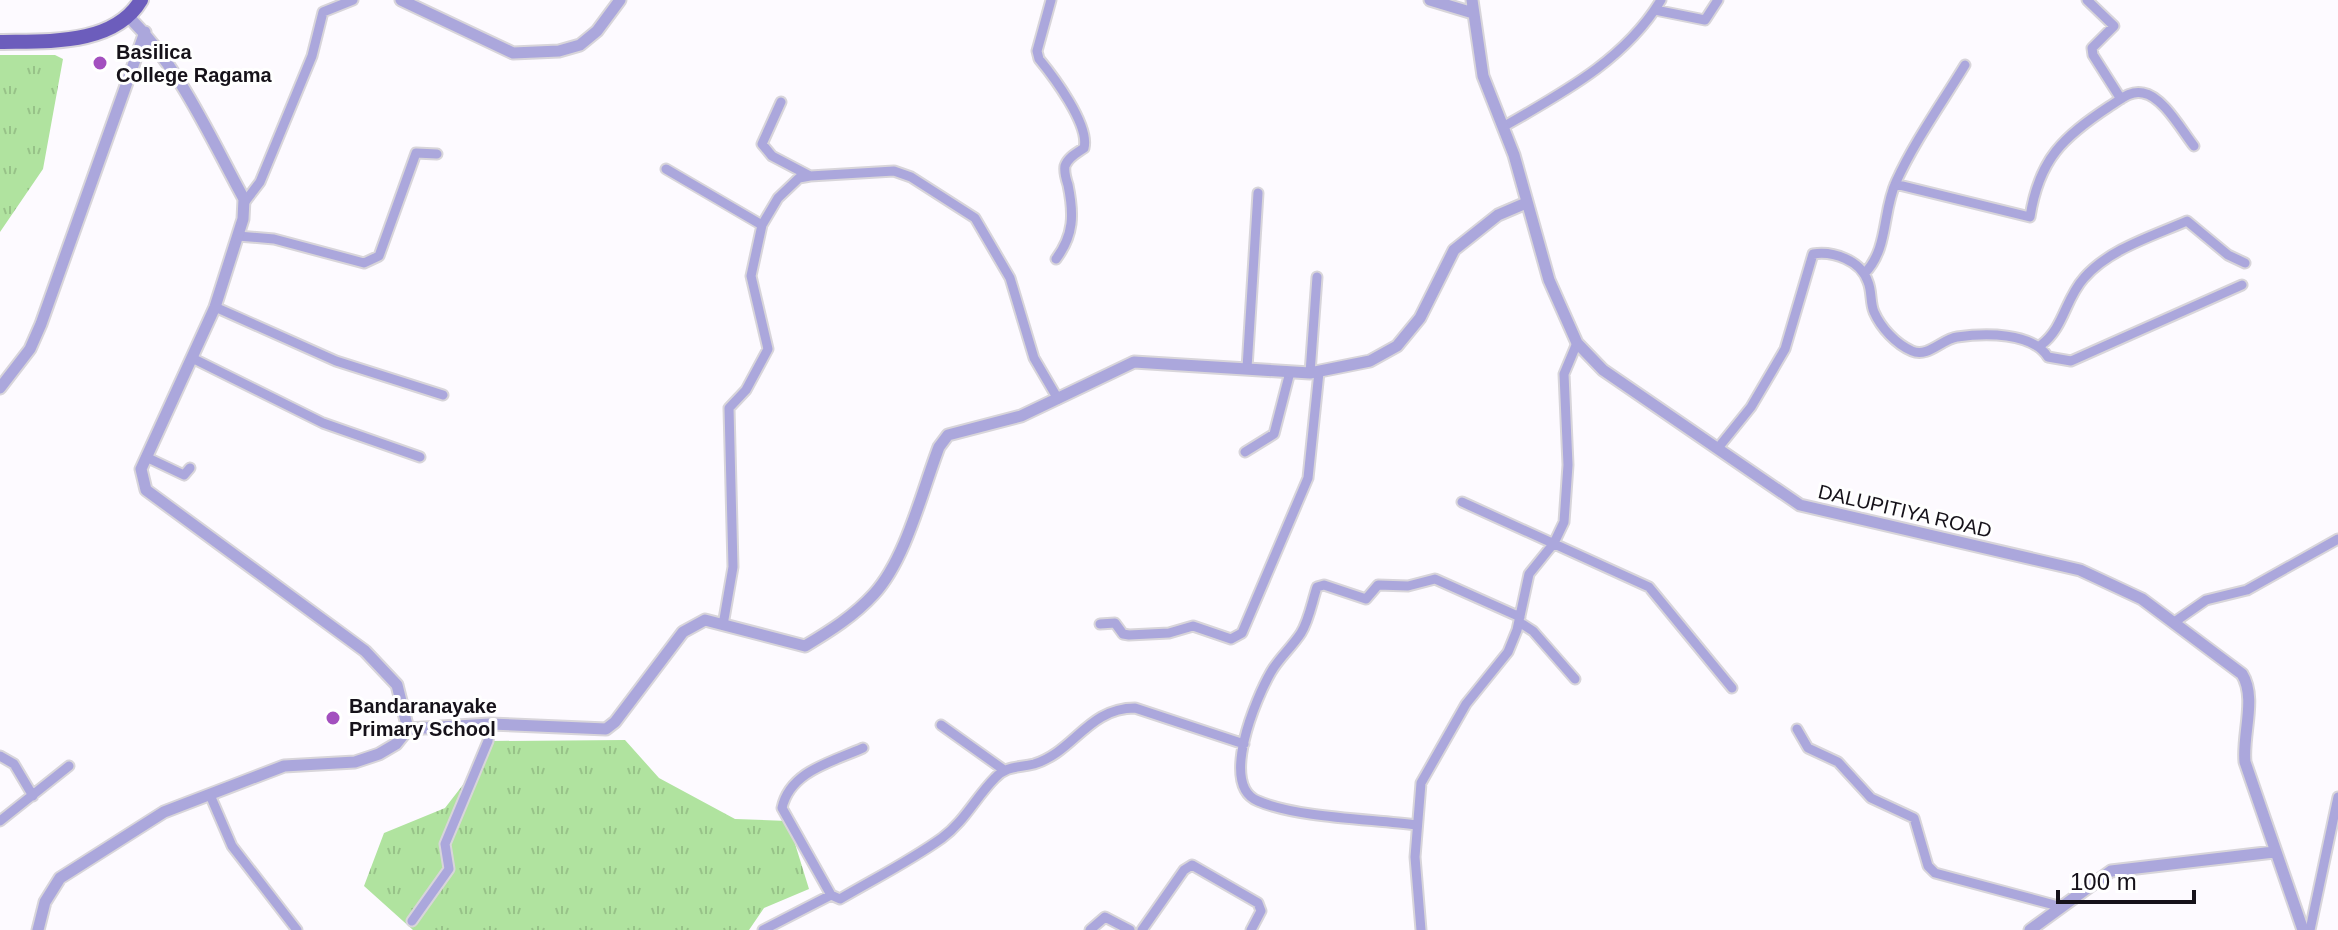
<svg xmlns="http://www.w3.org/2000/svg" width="2338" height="930" viewBox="0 0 2338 930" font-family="Arial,sans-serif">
	<defs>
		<pattern id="grass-tufts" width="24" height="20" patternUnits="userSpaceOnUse" patternTransform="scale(2)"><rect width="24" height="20" fill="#b0e39f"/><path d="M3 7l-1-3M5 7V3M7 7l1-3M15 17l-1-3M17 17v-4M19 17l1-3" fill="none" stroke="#97c288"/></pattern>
	</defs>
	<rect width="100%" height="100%" fill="#fdfaff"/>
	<path fill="url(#grass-tufts)" d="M0,55H55L63,59L43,169L0,232Z
		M625,740L659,778L735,819L788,821L809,889L764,908L749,930H413L364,886L384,833L445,808L486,755L492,741Z"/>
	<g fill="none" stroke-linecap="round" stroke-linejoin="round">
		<g stroke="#d8d5da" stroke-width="13">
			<path id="minor" d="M1051,0L1037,51L1039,59C1053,76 1090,125 1084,148C1077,153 1068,157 1065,166C1064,172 1066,179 1068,185C1074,214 1074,235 1056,259
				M2087,0L2114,26L2092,48L2093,55L2121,99
				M1655,10L1705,20L1718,0
				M781,102L762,144L772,156L810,176
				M1503,127C1562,93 1625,60 1661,0
				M666,169L762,225
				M1895,184L2030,217C2039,159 2063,137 2110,106C2120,100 2130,90 2143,93C2163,96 2182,131 2194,146
				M244,203L260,182L312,56L323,12L353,0
				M238,236L274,239L364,263L379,256L416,153L437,154
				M1864,274C1889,249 1882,212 1896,182C1914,142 1942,103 1965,65
				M215,307L336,361L443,395
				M2041,345C2064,328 2065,299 2084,278C2109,249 2153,236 2187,221L2228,255L2245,263
				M192,358L323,423L420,457
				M1247,368L1258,193
				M1310,373L1317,277
				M1718,448L1751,407L1785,349L1813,254C1833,251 1861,260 1868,282C1872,291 1870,303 1874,312C1881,328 1896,344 1912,351C1928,358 1942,339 1957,337C1985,333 2032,332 2048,357L2071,361L2242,285
				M1245,452L1274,434L1290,372
				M146,457L184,475L190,468
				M1462,502L1649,587L1732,688
				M1519,622L1533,631L1575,679
				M2173,623L2206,600L2247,590L2338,539
				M1100,624L1115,623L1123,634L1129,635L1169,633L1193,626L1231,639L1242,633L1308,478L1319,372
				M723,625L733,567L729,408L746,390L768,349L751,276L762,225L778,198L799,178L810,176L894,171L911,177L975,218L1010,278L1034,358L1058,399
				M941,725L1004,770
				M1797,729L1808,748L1838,762L1871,798L1914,818L1928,866L1935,873L2062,907
				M863,748C832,762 790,771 782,808L831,895L840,899C874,879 910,861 942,838C964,822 976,797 995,778C1007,765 1019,768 1034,764C1074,752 1088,708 1135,708L1244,744
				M0,756L14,764L33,796
				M210,795L232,846L297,930
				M0,821L69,766
				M1416,825C1372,819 1297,818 1258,801C1219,785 1256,698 1271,672C1279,658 1292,647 1301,633C1309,620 1312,602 1317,587L1324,585L1366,599L1378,585L1408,586L1435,579L1520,617
				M412,921L449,869L445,844L488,741L490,724
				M763,930L831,895
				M1090,930L1105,917L1130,930
				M1142,930L1184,870L1192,865L1258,903L1261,911L1251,930
				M1421,930L1415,857L1421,783L1466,704L1508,652L1517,630L1529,574L1554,543L1564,522L1568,465L1564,374L1577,343
				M2310,930L2338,797"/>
		</g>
		<g stroke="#d8d5da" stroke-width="15">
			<path id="tertiary" d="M401,0L513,53L559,51L580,45L597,31L620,0
				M1430,0L1473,13
				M1472,0L1483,76L1514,155L1549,280L1577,343L1603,370L1800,505L2080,570L2142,599L2242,674C2257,698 2242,735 2245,762L2303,930
				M128,16C180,68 209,135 244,199L243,219L215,307L141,469L146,490L365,651L397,685L408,729L490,724L606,729L615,722L683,632L705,620L805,646C830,631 854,616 874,594C906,559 922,491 939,447L948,435L1021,416L1134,362L1310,373L1370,361L1397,346L1420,318L1454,250L1498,215L1526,203
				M0,388L30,349L41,324L145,32
				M38,930L45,902L60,878L164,812L284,766L355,762L379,754L396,744L408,729
				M2030,930L2111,871L2274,852"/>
		</g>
		<g stroke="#d8d5da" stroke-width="18">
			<path id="primary" d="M0,42C46,41 114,46 141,0"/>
		</g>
		<use href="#minor" stroke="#aba7dc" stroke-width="9"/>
		<use href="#tertiary" stroke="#aba7dc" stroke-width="11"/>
		<use href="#primary" stroke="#6c5dbc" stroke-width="14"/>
	</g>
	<g fill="#a350bf" stroke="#fff" stroke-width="3">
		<circle cx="100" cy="63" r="8"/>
		<circle cx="333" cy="718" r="8"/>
	</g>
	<g text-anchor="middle" stroke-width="6" stroke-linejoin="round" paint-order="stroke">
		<g font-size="20" font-weight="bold" fill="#16121a" stroke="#fff" text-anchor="start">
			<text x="116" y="59">Basilica<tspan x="116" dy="23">College Ragama</tspan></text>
			<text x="349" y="713">Bandaranayake<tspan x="349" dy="23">Primary School</tspan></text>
		</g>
		<g font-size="20" fill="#16121a" stroke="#fff">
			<text transform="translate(1905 511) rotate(13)" y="7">DALUPITIYA ROAD</text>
		</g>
	</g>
	<path d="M2058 890v12h136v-12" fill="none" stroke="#16121a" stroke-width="4"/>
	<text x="2070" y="890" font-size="24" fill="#16121a" stroke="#ffffff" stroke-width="6" paint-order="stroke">100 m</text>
</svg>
